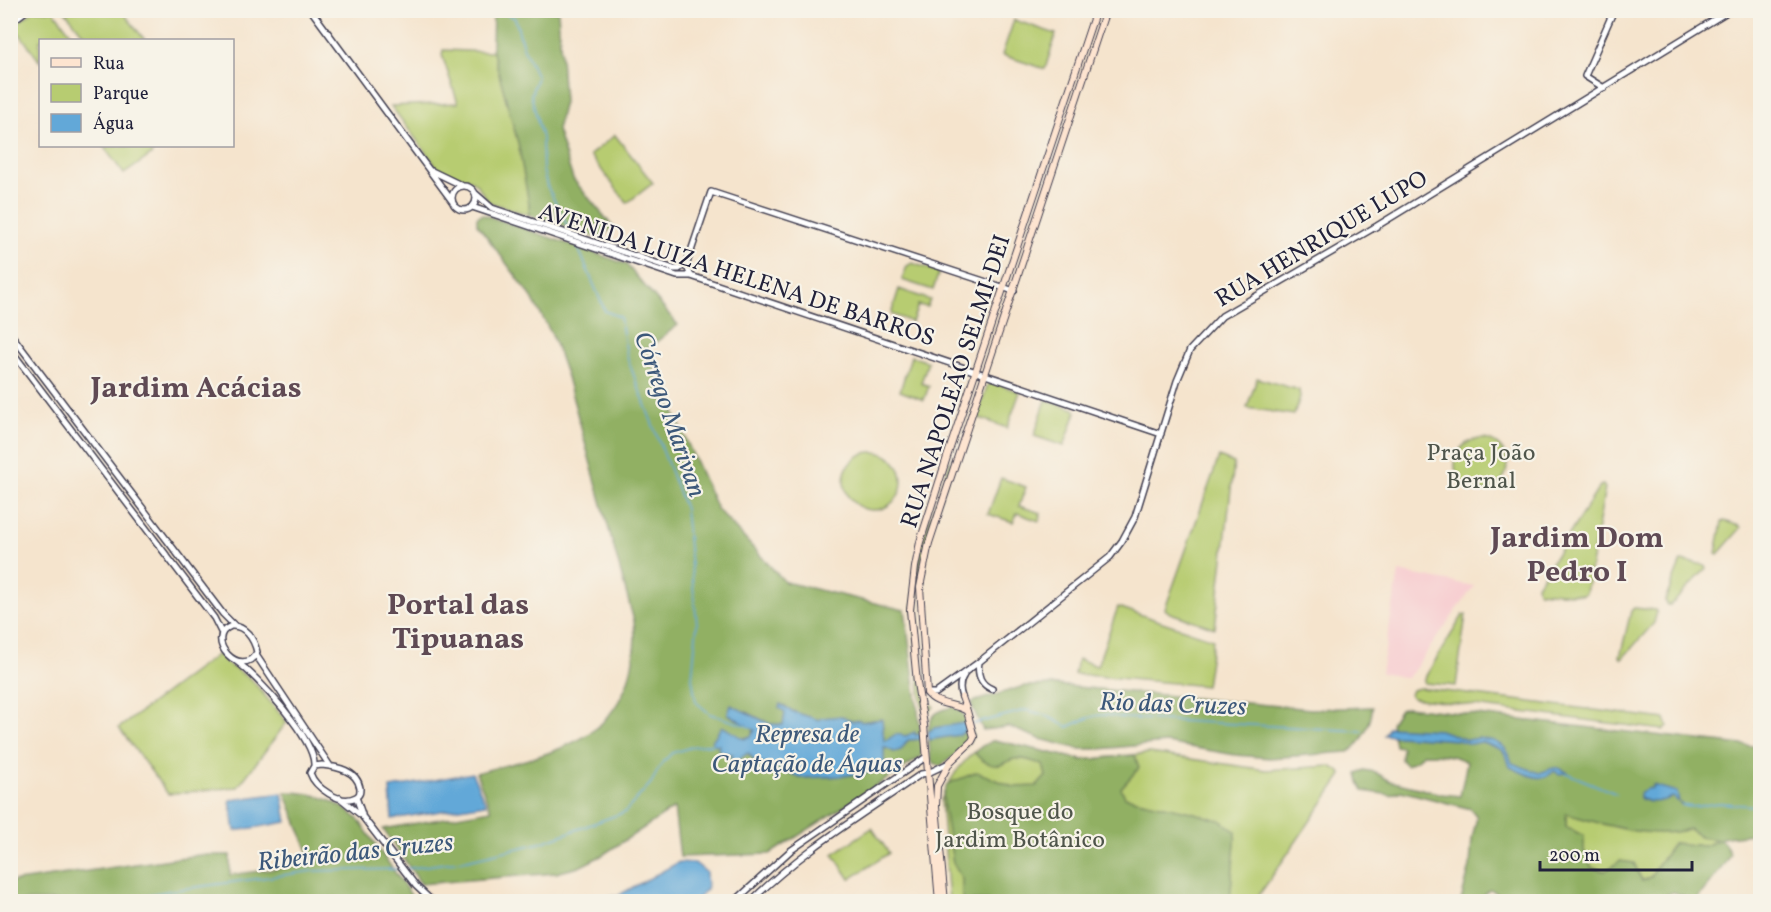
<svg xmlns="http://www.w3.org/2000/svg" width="1771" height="912" viewBox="0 0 1771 912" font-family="Vollkorn,serif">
	<rect width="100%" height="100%" fill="#f7f3e8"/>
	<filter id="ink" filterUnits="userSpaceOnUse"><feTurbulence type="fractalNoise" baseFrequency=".0167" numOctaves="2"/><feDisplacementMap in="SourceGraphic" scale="12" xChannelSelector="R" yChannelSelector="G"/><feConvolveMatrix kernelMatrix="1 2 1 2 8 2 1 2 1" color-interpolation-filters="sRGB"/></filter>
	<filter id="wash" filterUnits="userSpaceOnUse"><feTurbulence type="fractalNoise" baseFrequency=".008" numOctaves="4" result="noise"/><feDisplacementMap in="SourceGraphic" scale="24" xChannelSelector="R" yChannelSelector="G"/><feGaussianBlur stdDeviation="1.35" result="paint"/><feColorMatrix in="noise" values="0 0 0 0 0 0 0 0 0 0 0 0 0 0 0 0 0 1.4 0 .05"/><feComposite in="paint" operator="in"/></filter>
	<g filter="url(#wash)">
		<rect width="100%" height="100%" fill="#f5e4cd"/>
		<path fill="#f7cfd1" d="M1399,572L1474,586L1408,678L1381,673Z"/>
		<path fill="#b7cc71" stroke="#6c7756" stroke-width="1.5" d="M34,10L54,11L76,40H40V62L14,26Z
			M65,11H122L145,40H88Z
			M1014,20L1056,34L1045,69L1002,55Z
			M443,50L493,52C507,98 530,168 529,215L489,202L476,184L469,179H461L439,170L391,106L458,103L442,55Z
			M615,135L653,183L627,203L590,155Z
			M103,146H155V147L151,155L124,174Z
			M912,263L939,272L933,290L902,280L907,266Z
			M899,289L930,300L927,307L918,305L912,322L891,314Z
			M911,356L928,362L921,383L929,386L924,400L900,391Z
			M1257,378L1299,390L1300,397L1294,415L1247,408Z
			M991,382L1020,392L1007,428L977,417L987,386Z
			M1046,400L1074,409L1076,412L1064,446L1034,436Z
			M1455 465a26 26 0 1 1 52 0a26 26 0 1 1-52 0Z
			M844 481a29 29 0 1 1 58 0a29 29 0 1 1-58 0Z
			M1219,457L1234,463L1215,628L1170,613L1165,609Z
			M950,461L952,464C939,503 922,544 918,585C915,620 921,657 924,692L927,700L934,707L925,715L921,700L913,606L915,584L922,542Z
			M1001,478L1026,487L1019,506L1041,513L1039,521L1017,513L1013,522L988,514Z
			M1603,485L1605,488L1586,593L1583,595L1538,591L1537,585L1600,486Z
			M1724,521L1740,526L1741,528L1718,554L1716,553L1722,522Z
			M1681,561L1705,565L1706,569L1671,605H1668L1665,601Z
			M1118,607L1213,639L1206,686L1074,674L1078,659L1097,666Z
			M1634,608L1655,610L1657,612L1654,623L1622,659L1620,657L1631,611Z
			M1466,614L1456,686L1424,683V679L1463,615Z
			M218,654L227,664L251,679L287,722L238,787L168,794L119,728Z
			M1420,688L1665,719L1668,726L1663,730L1412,698L1410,695L1412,690Z
			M992,741H999L1082,760L1150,753L1266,770L1330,766L1338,770L1342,775L1255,901H949L941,800C950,776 968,752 992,741Z
			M1566,813C1594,821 1663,837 1689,829L1702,837L1720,840L1704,846L1673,843C1667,856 1655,864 1652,876L1642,881L1620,861L1606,871L1592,868L1584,851L1566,827Z
			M872,828L889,853L850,879L833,854Z"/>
		<path fill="#91b063" stroke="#5a694f" stroke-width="1.5" fill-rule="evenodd" d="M493,11H558L564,102L557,130L573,179L613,227L600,238L529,215V204L518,143L492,49Z
			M482,214L626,264L678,325L646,350L717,509L785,582L905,610L921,734L902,736L884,743L882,719L860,722L852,721L842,716L819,720L794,712L780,704L786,712L784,725L770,724L747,712L728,714L755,729L751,736L719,745L733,754L730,764L748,753L756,762L785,770L800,778L843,776L884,770V746L894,752L902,749L908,740L922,739L921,757L770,854L680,857L674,808L601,856L579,867L556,873L421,884L383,829L491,810L476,773C507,764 542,758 572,743C621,721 639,671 634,621L567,377L552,335L531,296L477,224V217Z
			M1056,685L1311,709L1372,707C1373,720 1360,747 1348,752L1270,758L1235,755L1166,743L1100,749H1080L1040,739L1009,727L983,730L972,706V702L1024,686Z
			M953,707L961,711L969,723L934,728L928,732C929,716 937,710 953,707Z
			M1407,707L1760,747V833L1727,837L1720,839L1724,843L1730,854C1722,871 1707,885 1696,901L1673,892L1662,897L1663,901H1507L1492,890H1489L1479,901H1461L1470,866L1472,838L1477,817L1471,809L1401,791L1391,795L1363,791L1359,782L1357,773L1364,770L1375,772L1390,781L1442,794L1460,796L1467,762C1452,754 1439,754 1422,754L1417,760L1406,765L1401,760L1402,747L1395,746L1391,723L1400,709ZM1566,814C1604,824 1650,841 1689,829L1702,837L1718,840L1704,846L1673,843C1667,856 1655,864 1652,876L1642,881L1634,863L1620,861L1605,871L1592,868L1584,851V836L1566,827Z
			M971,728L973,736L965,748L940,766C928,765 930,750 929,740Z
			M992,741H999L1082,760L1135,755L1139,768L1121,788L1125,797L1191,812L1222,821L1236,832L1230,901H962V879L953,863L944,808L943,794L947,784L977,772L1014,787L1037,786L1046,776L1043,765C1034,762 1024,757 1014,759C1009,760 1005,764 1000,765C991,767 980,760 975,753L982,746Z
			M285,792C314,791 337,800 358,819L415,901H11V882L199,855H230V875L313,864Z"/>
		<path fill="#62a8d8" stroke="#42658a" stroke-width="1.5" d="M780,704L794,712L819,720L821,718L842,716L852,721L860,720L861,722L882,719L884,742L896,734L906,736L915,732V735L921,734L922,739L908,740L901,750L894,752L884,747V770L843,776L800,778L785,770L756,762L748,753L730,765L733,754L723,753L718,749L719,745L713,744L712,741L722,726L744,739L751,736L755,730L728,714L731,705L770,724L783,725L785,712L779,708Z
			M964,723H969L971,728L959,735L929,740L928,732L934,728Z
			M1389,727L1440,730L1467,740L1479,738L1494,741L1504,747L1509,754L1512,763L1539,773C1552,770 1554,763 1568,773L1559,774L1554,771C1541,785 1525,773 1510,767L1506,755L1502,750L1482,742L1470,744L1457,740L1384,735Z
			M472,773L486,804L392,819L390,788Z
			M1653,785L1677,792L1679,802L1683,806L1673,797C1662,801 1651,805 1640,798V794L1646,789L1653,788Z
			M282,793L287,822L235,831L230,800Z
			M679,862L695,863L706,872L707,889L695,901H578L619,895Z"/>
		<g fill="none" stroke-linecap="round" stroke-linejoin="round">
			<path stroke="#62a8d8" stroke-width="1.5" d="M504,10V13L515,18L523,47L537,77L531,95L542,138L543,170L547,186L571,233
				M577,245L605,311L620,317L628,360L685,509L697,624L692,678L696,702L710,714L757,729
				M973,724L1026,710L1045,715L1068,727C1096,715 1093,712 1125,718L1362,731
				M1566,773L1617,794
				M1682,805C1696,810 1707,803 1721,803C1734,804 1747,806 1760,806
				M405,869L467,860L540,843L625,812L651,783L662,763L672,753L695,746L713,744
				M112,902L168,891L312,871L400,869"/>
		</g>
	</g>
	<g filter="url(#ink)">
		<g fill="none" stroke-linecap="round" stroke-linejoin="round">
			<g stroke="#423f51" stroke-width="8">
				<path id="tertiary" d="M311,10L452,201
					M10,23L27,10
					M1604,88L1585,76L1614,10
					M432,171L461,185
					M452 198a12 12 0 1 1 24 0a12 12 0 1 1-24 0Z
					M475,193L492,208L674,269H679L687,263
					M472,207L677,276H691L1161,434
					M691,276L687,267V263L711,192L1014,291
					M10,333L223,614L235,626
					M10,349L214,618L221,632
					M231,626C245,625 254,639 257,652C242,681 202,638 231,626Z
					M256,655L330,766
					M236,661C257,676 316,740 314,766
					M979,662C977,675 980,684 992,689
					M927,693H936L979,662L1110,557L1122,541L1135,517L1177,381L1190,350L1222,316L1377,226L1730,10
					M962,697C959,689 959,682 964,675
					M322,765C337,767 357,770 360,788C360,792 360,795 356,797C340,806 315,787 310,773L314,766Z
					M356,797L362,814
					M340,798L362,816L416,886L433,902
					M734,902L790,851L926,757
					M750,902C801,851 862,815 921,774L928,773L949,763"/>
			</g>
			<g stroke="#423f51" stroke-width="8">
				<path id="secondary" d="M962,697L967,711
					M939,902L924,725L917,683L910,610L915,567L920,542L948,454L1096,10
					M945,902L936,806L937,786L950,762L972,741L974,737L967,711C954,703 937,706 927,693L920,587L929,543L1106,10"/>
			</g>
			<use href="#tertiary" stroke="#fff" stroke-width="5"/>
			<use href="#secondary" stroke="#fde4d0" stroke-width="6"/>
		</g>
	</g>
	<g text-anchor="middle" stroke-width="4.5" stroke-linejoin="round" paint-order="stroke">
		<g font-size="24" fill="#22223b" stroke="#f7f3e8">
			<text transform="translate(1321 238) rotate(-31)" y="8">RUA HENRIQUE LUPO</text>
			<text transform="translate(737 274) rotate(18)" y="8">AVENIDA LUIZA HELENA DE BARROS</text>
			<text transform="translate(955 381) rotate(-72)" y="8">RUA NAPOLEÃO SELMI-DEI</text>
		</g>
		<g font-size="24" fill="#4f554b" stroke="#f7f3e8">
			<text x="1481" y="460">Praça João<tspan x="1481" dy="28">Bernal</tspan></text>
			<text x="1020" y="819">Bosque do<tspan x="1020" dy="28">Jardim Botânico</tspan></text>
		</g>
		<g font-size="26" font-style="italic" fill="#3c587a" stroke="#f7f3e8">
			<text transform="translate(671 414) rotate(71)" y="9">Córrego Marivan</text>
			<text transform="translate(1173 703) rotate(2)" y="9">Rio das Cruzes</text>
			<text x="807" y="742">Represa de<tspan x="807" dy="30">Captação de Águas</tspan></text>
			<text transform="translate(355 851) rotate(-6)" y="9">Ribeirão das Cruzes</text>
		</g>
		<g font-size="30" font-weight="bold" fill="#5f4a54" stroke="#f7f3e8">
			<text x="196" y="397">Jardim Acácias</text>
			<text x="1577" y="547">Jardim Dom<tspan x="1577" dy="34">Pedro I</tspan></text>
			<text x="458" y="614">Portal das<tspan x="458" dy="34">Tipuanas</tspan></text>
		</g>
	</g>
	<rect width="1771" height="912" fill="none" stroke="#f7f3e8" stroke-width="36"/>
	<rect x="39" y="39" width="195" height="108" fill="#f7f3e8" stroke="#a29fa3" stroke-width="1.5"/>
	<rect x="51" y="58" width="30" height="9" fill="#fde4d0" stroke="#a29fa3" stroke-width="1.5"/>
	<text x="93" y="69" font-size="18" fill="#22223b">Rua</text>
	<rect x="51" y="84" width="30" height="18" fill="#b7cc71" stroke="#a29fa3" stroke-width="1.5"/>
	<text x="93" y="99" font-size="18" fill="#22223b">Parque</text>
	<rect x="51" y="114" width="30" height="18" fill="#62a8d8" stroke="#a29fa3" stroke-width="1.5"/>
	<text x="93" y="129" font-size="18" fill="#22223b">Água</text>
	<path d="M1540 861v9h152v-9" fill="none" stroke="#22223b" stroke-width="3"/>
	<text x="1549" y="861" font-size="18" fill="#22223b" stroke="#f7f3e8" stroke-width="4.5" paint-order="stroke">200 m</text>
</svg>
